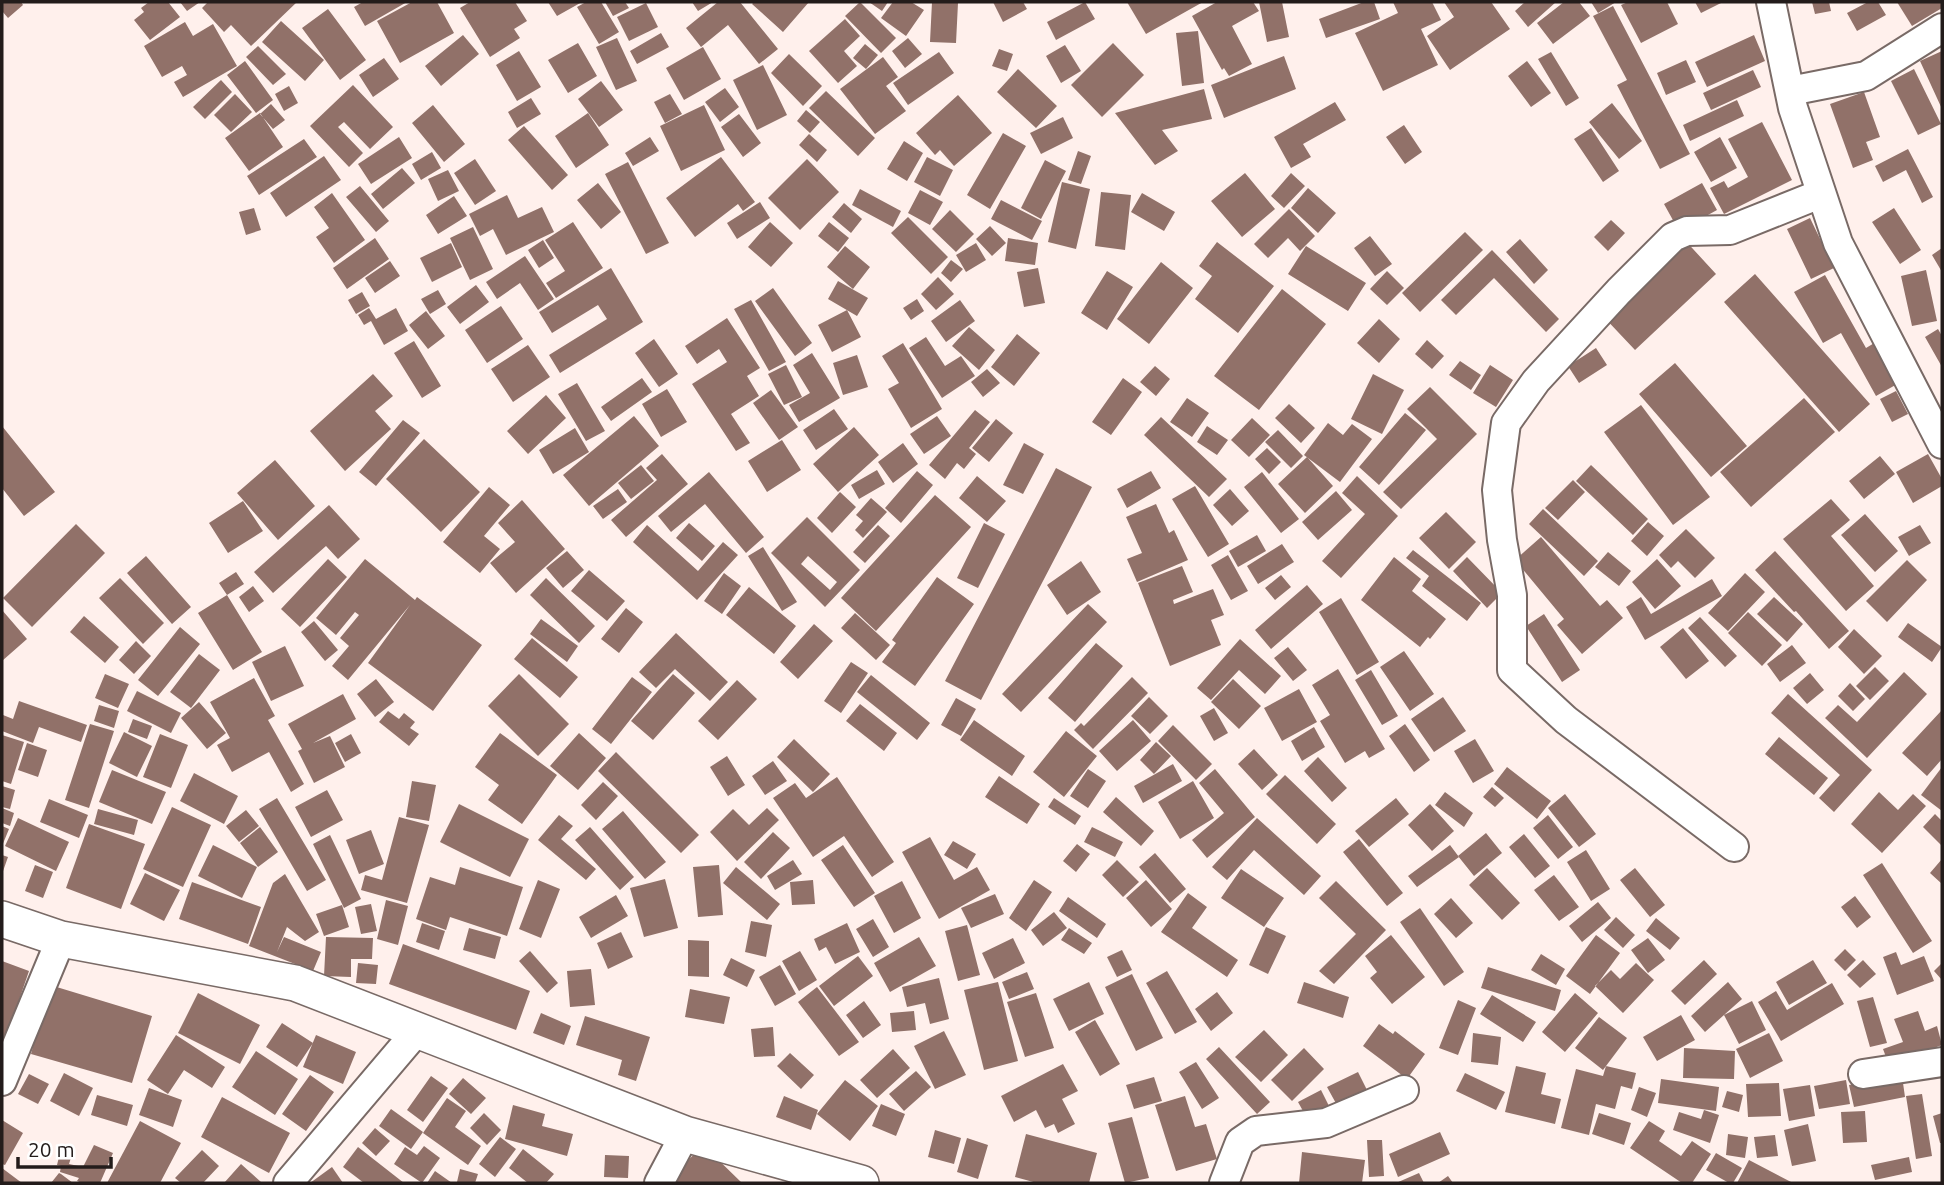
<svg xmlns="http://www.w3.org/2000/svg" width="1944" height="1185" viewBox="0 0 1944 1185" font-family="Ubuntu,sans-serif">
	<rect width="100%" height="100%" fill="#fff0ec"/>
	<path fill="#917169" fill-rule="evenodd" d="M2,2H21L23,5L8,18L2,11Z
		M149,2H168L180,17L150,40L134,20L144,12L141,8Z
		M180,2H200L187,11Z
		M208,2H297L251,46L231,25L224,32L202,8Z
		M363,2H407L365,26L354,7Z
		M412,2H437L454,33L400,63L377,21Z
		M470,2H515L527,21L514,29L520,38L490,57L460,8Z
		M548,2H582L557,16Z
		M586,2H601L619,32L599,44L577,7Z
		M605,2H625L629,8L613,16Z
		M692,2H713L698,11Z
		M718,2H740L778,49L759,64L728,25L701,47L686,28Z
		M754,2H809L783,32L752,4Z
		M860,2L896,38L881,53L845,16Z
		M869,2H888L882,11Z
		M893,2H911L924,10L906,36L881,18Z
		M932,2L958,3L956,43L930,42Z
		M993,2H1023L1027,9L1003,22Z
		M1085,2L1095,19L1056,40L1047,22Z
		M1127,2H1203L1146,34Z
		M1217,2H1253L1259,11L1232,26L1252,64L1229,76L1224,68L1222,70L1192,16Z
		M1259,2H1282L1289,37L1267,42Z
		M1364,2H1374L1380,19L1326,38L1319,19Z
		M1393,2H1432L1441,20L1421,29L1438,65L1383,91L1355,33L1398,13Z
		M1444,2H1491L1510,29L1450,70L1427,36L1454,17Z
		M1525,2H1556L1528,27L1515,11Z
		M1564,2H1579L1590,16L1553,44L1537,23Z
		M1591,2H1616L1598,13Z
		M1628,2H1667L1678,24L1641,43L1621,5Z
		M1695,2H1723L1701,13Z
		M1812,2H1829L1831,11L1815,14Z
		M1868,2H1878L1886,15L1857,31L1847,13Z
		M1897,2H1942V8L1912,26Z
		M646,3L658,27L629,41L617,17Z
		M1613,6L1690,154L1660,169L1617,85L1627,80L1593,16Z
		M328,9L366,60L340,80L302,28Z
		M845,19L860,36L844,51L857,66L838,83L809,51Z
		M281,21L324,60L305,81L262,42Z
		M185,22L193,36L213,24L237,66L183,97L174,82L187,75L182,66L162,77L144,46Z
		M1198,31L1204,83L1182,86L1176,33Z
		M661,33L669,47L637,64L630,51Z
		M463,35L479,54L441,86L425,66Z
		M1754,35L1765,61L1707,87L1695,62Z
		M617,38L637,81L616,90L596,47Z
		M908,38L922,54L905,68L892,51Z
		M578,43L597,76L568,93L548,60Z
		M1113,43L1144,75L1102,117L1071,85Z
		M865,44L878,55L866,69L853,58Z
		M1065,45L1081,71L1061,83L1046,56Z
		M258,46L286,74L273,85L246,57Z
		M703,47L721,79L684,100L666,68Z
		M999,49L1013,54L1007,71L992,66Z
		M519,51L541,87L517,101L496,65Z
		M1942,51V109L1920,61Z
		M939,52L954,73L908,105L893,83Z
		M1551,52L1579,98L1566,106L1538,59Z
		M789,54L822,86L803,106L771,73Z
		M1284,56L1296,89L1224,118L1211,85Z
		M883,57L898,77L886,86L906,111L875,134L840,89Z
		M384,58L399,79L373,97L359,75Z
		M1686,60L1696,82L1666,95L1657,73Z
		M245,61L273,100L256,113L227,75Z
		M1527,61L1551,93L1531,107L1508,76Z
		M763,65L787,115L757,130L733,80Z
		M1018,69L1057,106L1036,128L997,92Z
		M1914,69L1941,124L1918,135L1891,81Z
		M1753,70L1761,87L1711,110L1703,93Z
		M221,80L232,92L205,119L193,107Z
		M601,81L623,110L599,127L578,99Z
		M353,85L393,127L370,149L344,122L338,127L363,153L349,167L310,126Z
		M289,86L298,103L284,111L275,94Z
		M725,88L739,107L720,122L705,102Z
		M1204,89L1212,119L1162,130L1178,151L1155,165L1115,113Z
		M826,91L875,138L858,156L809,108Z
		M1864,92L1880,137L1866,142L1873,160L1853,168L1830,104Z
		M235,94L252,112L231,132L214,115Z
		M670,94L682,114L665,123L654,102Z
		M958,95L992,133L954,166L940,150L935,155L916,133Z
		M531,98L541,114L517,128L508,112Z
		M1737,100L1744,116L1690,141L1683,125Z
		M1335,102L1346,120L1303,144L1311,157L1291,168L1274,137Z
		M1612,103L1642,141L1619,159L1589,122Z
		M271,104L285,120L273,129L260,114Z
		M433,105L465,144L444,162L412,123Z
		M704,105L725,150L681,171L660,126Z
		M806,110L820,122L810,133L797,121Z
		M260,113L283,147L249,171L225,138Z
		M588,113L609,145L576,168L555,136Z
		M739,114L761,143L743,157L721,127Z
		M1063,117L1073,138L1041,154L1030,133Z
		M1762,122L1792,180L1724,214L1710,188L1724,181L1728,188L1748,177L1728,139Z
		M1404,125L1422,152L1405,164L1386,137Z
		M524,126L568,175L552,190L508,140Z
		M1591,128L1619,171L1603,182L1574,139Z
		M1003,133L1026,146L990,209L967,195Z
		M809,134L827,150L817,162L799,145Z
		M399,137L412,158L371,184L358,164Z
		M650,137L659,151L633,166L625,153Z
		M1720,137L1737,168L1711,182L1694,152Z
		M304,139L317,157L259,195L247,176Z
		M904,141L923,153L907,181L887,169Z
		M1908,149L1933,197L1922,203L1906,170L1883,182L1875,166Z
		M1078,151L1091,156L1081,184L1068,180Z
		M432,152L441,168L421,180L412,164Z
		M324,156L341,180L286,217L270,193Z
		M721,157L755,202L743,211L738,204L695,237L666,198Z
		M927,157L953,170L940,196L914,182Z
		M475,159L496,191L475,205L454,173Z
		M807,159L839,192L800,230L768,198Z
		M1045,160L1066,171L1041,219L1021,208Z
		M628,162L669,243L646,254L605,174Z
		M402,168L415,183L383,209L371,194Z
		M448,170L459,191L438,201L428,179Z
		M1245,173L1275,209L1242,237L1211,201Z
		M1291,173L1305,186L1284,208L1271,196Z
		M1062,182L1090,189L1076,249L1048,242Z
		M598,183L621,212L601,229L577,200Z
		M1702,183L1717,210L1679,231L1664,204Z
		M360,186L389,221L376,232L346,197Z
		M1308,188L1336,213L1318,233L1291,208Z
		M860,189L901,211L893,227L852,205Z
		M920,190L943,202L930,225L908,213Z
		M1101,192L1131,195L1125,250L1095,246Z
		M332,193L365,240L334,263L316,237L329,228L314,207Z
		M1142,193L1175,212L1164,231L1131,212Z
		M507,195L518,218L542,207L554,232L506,255L493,229L480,236L469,214Z
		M454,196L467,216L438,234L426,215Z
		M1001,200L1042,221L1032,240L991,219Z
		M760,202L770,218L737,239L727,223Z
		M844,203L862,219L851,233L832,217Z
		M254,208L261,230L246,235L239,212Z
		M1894,208L1921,250L1900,264L1872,222Z
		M1289,209L1315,236L1300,251L1288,238L1268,258L1254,244Z
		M950,210L974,234L956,252L932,229Z
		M908,217L948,257L931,274L891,233Z
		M1810,218L1834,268L1811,279L1787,229Z
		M1611,220L1625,233L1608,251L1594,237Z
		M573,222L603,268L556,298L546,283L565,271L545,240Z
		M770,222L793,243L771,267L748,247Z
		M829,222L849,238L838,252L818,236Z
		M990,226L1006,243L992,256L976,239Z
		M473,227L493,269L470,280L450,238Z
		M1465,232L1483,250L1420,312L1402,293Z
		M1370,236L1392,264L1375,276L1354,248Z
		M1682,237L1716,274L1635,350L1601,314Z
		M375,238L389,259L347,289L333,268Z
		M1008,238L1038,243L1035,265L1005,261Z
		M1520,239L1548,270L1534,284L1506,252Z
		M543,240L554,258L539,268L528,250Z
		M1217,242L1274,286L1238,333L1195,299L1212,276L1199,266Z
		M451,243L462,267L432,282L420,258Z
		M976,243L986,260L966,272L956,255Z
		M845,246L870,267L853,289L827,267Z
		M1306,246L1366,283L1348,311L1288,274Z
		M1942,248V272L1932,255Z
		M1492,250L1559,319L1546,332L1494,278L1456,315L1441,300Z
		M525,256L554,299L538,310L520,283L497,299L486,282Z
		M951,260L963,269L951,282L941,273Z
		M390,261L400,276L375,293L365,278Z
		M1161,262L1193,288L1149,344L1117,319Z
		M611,268L643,322L560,373L549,355L607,319L598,305L552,333L539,312Z
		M1038,268L1045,303L1024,307L1017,272Z
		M1926,270L1937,321L1912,326L1901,276Z
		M1107,271L1133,287L1107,330L1081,313Z
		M1387,271L1404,288L1387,305L1370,289Z
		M1755,274L1870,404L1839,432L1724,302Z
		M1825,275L1866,348L1876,342L1899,383L1876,396L1841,333L1823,343L1794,292Z
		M938,277L954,294L936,310L921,294Z
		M838,281L868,298L857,316L828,299Z
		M476,285L489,302L460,324L447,307Z
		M773,288L812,343L795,356L755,301Z
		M1282,289L1326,324L1259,410L1214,376Z
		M438,290L446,304L430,314L421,299Z
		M362,292L370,306L356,314L348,300Z
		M917,299L924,311L911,320L903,308Z
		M751,300L786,362L769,371L734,309Z
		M960,300L975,321L946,342L931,321Z
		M501,306L523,339L487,363L465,330Z
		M369,308L376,319L396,308L408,331L384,345L371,321L364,325L358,315Z
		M847,310L861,337L832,352L818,325Z
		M426,311L445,336L428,349L409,325Z
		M727,318L760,368L747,376L759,396L731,414L750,443L736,451L692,384L727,362L719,349L697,364L685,346Z
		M1379,319L1400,339L1379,363L1357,343Z
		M969,327L995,350L979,370L952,346Z
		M1938,329L1942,336V367L1925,337Z
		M1017,334L1040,353L1014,386L991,367Z
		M926,337L945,366L961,356L975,376L942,398L909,348Z
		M654,339L678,374L659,387L635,353Z
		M1427,340L1444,356L1432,369L1415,354Z
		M414,341L441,386L422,398L394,353Z
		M903,343L942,409L911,428L888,389L899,383L882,356Z
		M528,345L550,377L513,402L491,369Z
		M1596,348L1607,365L1579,383L1568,366Z
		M812,353L840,398L799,422L789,405L810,393L793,365Z
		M857,355L868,387L843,395L833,363Z
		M1460,361L1481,375L1471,390L1449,375Z
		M1675,363L1747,446L1711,477L1639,394Z
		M786,365L802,397L784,405L768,374Z
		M1490,365L1513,380L1496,407L1473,393Z
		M1155,366L1170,379L1156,396L1140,382Z
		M987,369L1000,383L983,397L971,382Z
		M373,374L393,396L375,411L391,429L345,471L310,431Z
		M1373,374L1404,390L1382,434L1351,419Z
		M642,378L652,392L611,421L601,407Z
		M1123,378L1142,392L1111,435L1092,422Z
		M577,383L605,431L586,441L558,394Z
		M1430,387L1477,434L1401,509L1383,492L1437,439L1407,409Z
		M667,389L687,422L661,437L642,404Z
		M771,390L798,427L779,440L753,403Z
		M1896,391L1908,414L1892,422L1880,399Z
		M546,395L566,418L528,454L507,431Z
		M1187,398L1209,413L1192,437L1170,422Z
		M1804,398L1835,432L1751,507L1720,472Z
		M1289,404L1315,428L1301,443L1275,418Z
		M1641,405L1710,497L1673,525L1604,432Z
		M834,409L848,429L816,450L803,430Z
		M975,410L990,422L969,448L976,454L964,469L957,463L945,479L929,465Z
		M1405,413L1426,430L1379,485L1359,467Z
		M634,416L659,446L589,506L563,475Z
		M937,416L951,436L924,454L910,434Z
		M1161,417L1227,479L1209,497L1144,435Z
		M1252,418L1270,435L1249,457L1231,440Z
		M996,419L1013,433L989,462L972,448Z
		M403,420L420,433L376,486L359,472Z
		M1328,423L1343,435L1352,424L1372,439L1340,482L1304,455Z
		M2,426L55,492L24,516L2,488Z
		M1207,426L1228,440L1217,455L1197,442Z
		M854,427L879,455L838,492L813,464Z
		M575,428L589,452L553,474L539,450Z
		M1278,430L1303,456L1291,468L1265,442Z
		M424,439L480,492L441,532L386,479Z
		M782,440L801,470L767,492L748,461Z
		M903,443L918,464L893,483L878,462Z
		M1024,443L1044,454L1023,494L1003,485Z
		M1267,448L1281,462L1269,474L1255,459Z
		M662,454L688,484L626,537L611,520L657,480L646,468Z
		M1928,454L1942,479V486L1913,503L1896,472Z
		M1880,456L1895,474L1864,499L1849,481Z
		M1307,457L1333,486L1305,513L1278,484Z
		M275,460L315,506L278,540L237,493Z
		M641,465L654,481L631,499L618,483Z
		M1591,465L1648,519L1633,535L1576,481Z
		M1056,468L1092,487L981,700L945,681Z
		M877,470L885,484L859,499L851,485Z
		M917,471L933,485L901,523L885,508Z
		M1151,471L1161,488L1127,508L1117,489Z
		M709,472L764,537L746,553L705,504L671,532L658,516Z
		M1262,472L1299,519L1281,533L1244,487Z
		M977,476L1006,501L987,522L959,498Z
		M1357,476L1398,516L1341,578L1322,561L1365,514L1342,493Z
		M1573,480L1585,492L1558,520L1545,508Z
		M1195,486L1229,544L1208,557L1172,499Z
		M489,487L510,505L484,536L500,549L480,573L443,542Z
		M618,489L627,502L603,519L593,506Z
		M1230,489L1249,511L1232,526L1213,505Z
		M1336,491L1352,510L1318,540L1302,522Z
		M840,492L856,507L832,533L817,518Z
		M935,495L971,527L876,631L841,598Z
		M871,498L887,512L863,538L855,530L863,521L856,515Z
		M1831,499L1850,520L1831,536L1874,586L1846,611L1783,539Z
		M522,500L565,549L516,593L490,563L515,542L498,523Z
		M243,501L263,531L228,553L209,523Z
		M1156,504L1169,533L1174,530L1188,560L1137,582L1127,559L1142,553L1126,517Z
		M329,505L360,539L338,559L326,546L273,593L254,572Z
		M1543,509L1598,561L1584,576L1529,524Z
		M1446,512L1476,542L1449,569L1419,538Z
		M1865,514L1898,551L1875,572L1841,535Z
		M807,517L860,570L825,607L771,553ZM808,556L837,582L830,590L801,564Z
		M1648,522L1664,536L1647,556L1631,541Z
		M689,523L715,546L702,561L676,538Z
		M984,523L1005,534L978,588L957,578Z
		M76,524L105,553L32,627L3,598Z
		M647,525L698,571L723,542L738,555L697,600L633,542Z
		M878,525L890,536L865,563L853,552Z
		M1920,525L1931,543L1909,556L1898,537Z
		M1686,529L1715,558L1695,578L1678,561L1671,568L1659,555Z
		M1257,535L1266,551L1238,567L1229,551Z
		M1541,537L1600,606L1607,600L1623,618L1582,654L1557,625L1564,619L1515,560Z
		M1282,544L1294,562L1258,584L1247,566Z
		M763,547L797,602L782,611L748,556Z
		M1413,550L1481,603L1467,621L1422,586L1429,576L1406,558Z
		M567,551L584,570L563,588L546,568Z
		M1775,551L1849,631L1829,649L1796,611L1794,612L1755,570Z
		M1608,552L1631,571L1619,586L1595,567Z
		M1228,555L1248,591L1231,600L1211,565Z
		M146,556L191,607L172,624L127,573Z
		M1394,557L1421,579L1412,591L1446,619L1430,639L1428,637L1420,647L1361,600Z
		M1467,557L1502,593L1487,608L1453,571Z
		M328,559L347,577L300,627L281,609Z
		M365,559L415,600L417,597L482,645L433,711L368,663L410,605L348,680L332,666L349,646L340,638L359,615L355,612L336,635L316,618Z
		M1657,559L1681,586L1655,609L1632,582Z
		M1907,560L1927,580L1887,622L1866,601Z
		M1081,561L1101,592L1067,615L1047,585Z
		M1182,566L1193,592L1173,600L1174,604L1213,589L1224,615L1211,620L1221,645L1170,666L1138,583Z
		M589,570L625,601L607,621L571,591Z
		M236,572L244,584L227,595L219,583Z
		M724,573L741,586L722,614L704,601Z
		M1745,573L1765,592L1728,631L1708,613Z
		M1281,575L1291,587L1275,600L1265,588Z
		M937,577L974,604L915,686L882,662L896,643L892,640Z
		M120,578L164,623L143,644L99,598Z
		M546,578L595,626L579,643L530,595Z
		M1712,579L1722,596L1645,640L1626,607L1641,597L1651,614Z
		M1307,585L1323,604L1271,649L1255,630Z
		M253,586L264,601L249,612L239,597Z
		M749,587L796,626L774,654L726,615Z
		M227,595L262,652L233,670L198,613Z
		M1774,597L1803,624L1787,642L1757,614Z
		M1341,598L1379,662L1357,675L1319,612Z
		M1088,604L1107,622L1021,712L1002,694Z
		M626,608L643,622L619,653L601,639Z
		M2,610L27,639L2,661Z
		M1748,612L1782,645L1762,666L1728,633Z
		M855,613L890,645L876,660L841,628Z
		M1544,614L1580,670L1562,682L1526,626Z
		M84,616L119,647L105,663L70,632Z
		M1700,617L1737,656L1725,667L1688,628Z
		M541,619L578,646L567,662L530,634Z
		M314,621L338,650L325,661L301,632Z
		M1908,623L1942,647L1932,662L1898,637Z
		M814,624L833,641L798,679L780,662Z
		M180,627L200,644L158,696L138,680Z
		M1683,628L1709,661L1686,679L1660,647Z
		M1854,629L1882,656L1864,674L1838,647Z
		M676,633L728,682L710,701L675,669L656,688L639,672Z
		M532,638L578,677L560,698L514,659Z
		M1240,639L1281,676L1265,694L1239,670L1211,700L1197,688Z
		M136,641L151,656L134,674L119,660Z
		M1096,643L1123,666L1075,722L1048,698Z
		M1792,645L1806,663L1780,682L1767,664Z
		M285,646L304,686L271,701L252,662Z
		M1288,647L1307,670L1293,681L1274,658Z
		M1404,651L1434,694L1410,711L1380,667Z
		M199,654L220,670L191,708L170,692Z
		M851,662L868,673L841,713L824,701Z
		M1875,667L1889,681L1870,700L1856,686Z
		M1338,669L1385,749L1369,758L1365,751L1345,763L1320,721L1330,715L1312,685Z
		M1371,670L1398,716L1382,725L1355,680Z
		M1904,672L1927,694L1867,758L1825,718L1838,705L1857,722Z
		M1810,673L1824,690L1807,704L1793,688Z
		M105,674L129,684L118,708L95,698Z
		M519,674L569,724L538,756L488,706Z
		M673,674L695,693L653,740L631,721Z
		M871,675L930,723L917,740L857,692Z
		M632,677L652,692L611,744L592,729Z
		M1132,677L1148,693L1093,749L1074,730L1081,723L1084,726Z
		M254,678L275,716L268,720L304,784L291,792L269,752L232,772L217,745L230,738L210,702Z
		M376,679L394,702L375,717L357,694Z
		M1233,679L1261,706L1239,729L1211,702Z
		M737,680L757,699L718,740L698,721Z
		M1850,683L1865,699L1853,711L1838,696Z
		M1299,689L1317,722L1282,741L1264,708Z
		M137,691L181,713L171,733L127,711Z
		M343,694L356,719L313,743L330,736L345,767L314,783L298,751L302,749L288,724Z
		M1788,694L1872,770L1834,812L1819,798L1840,775L1771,713Z
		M1149,697L1168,716L1150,734L1131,716Z
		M1443,697L1466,731L1434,752L1411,719Z
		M956,698L976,709L961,736L941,725Z
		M19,701L87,725L81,742L39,727L33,743L2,731L3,715L13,719Z
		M199,702L226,733L207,749L181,718Z
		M860,704L897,733L884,751L846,721Z
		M99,705L119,711L114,728L94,721Z
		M1214,708L1228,733L1214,741L1200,716Z
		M1942,710V759L1927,776L1902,753Z
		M388,711L399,719L404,713L415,722L410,728L419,734L409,746L379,722Z
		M133,719L152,726L147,739L128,732Z
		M974,720L1025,756L1012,776L960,740Z
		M1133,720L1151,741L1117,771L1099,751Z
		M90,724L114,731L89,808L65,800Z
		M1405,724L1430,760L1414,772L1389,736Z
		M1173,725L1212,764L1196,780L1158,741Z
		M1314,727L1325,747L1302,761L1291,741Z
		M1066,731L1097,756L1064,797L1033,772Z
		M124,732L152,746L137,777L109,763Z
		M500,733L557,775L522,824L488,800L499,785L475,767Z
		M579,733L606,758L578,790L550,766Z
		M160,734L188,745L171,788L143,777Z
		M351,734L361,753L345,762L335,743Z
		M2,735L24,742L11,784L2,781Z
		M1779,737L1828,778L1814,795L1765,754Z
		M794,739L830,774L813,792L777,757Z
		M1475,739L1494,771L1473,783L1454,751Z
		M1156,742L1171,756L1154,774L1140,760Z
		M27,743L47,750L38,777L18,770Z
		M1254,749L1278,775L1262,790L1238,764Z
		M616,752L699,835L681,853L598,771Z
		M727,756L745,785L728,796L710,767Z
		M1318,757L1347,788L1332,802L1304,771Z
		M773,761L787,781L765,795L752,776Z
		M1173,764L1182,781L1143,803L1134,786Z
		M1507,767L1551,801L1537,819L1494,784Z
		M1942,767V811L1921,795Z
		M1088,769L1106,781L1088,808L1070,796Z
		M1215,769L1255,817L1207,858L1192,840L1224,813L1199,783Z
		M112,770L166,792L152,824L99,802Z
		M194,773L238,796L224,824L180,801Z
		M1285,775L1336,824L1317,844L1266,794Z
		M999,776L1040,804L1027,824L985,797Z
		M837,777L894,862L872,877L844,836L813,857L773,798L795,783L806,798Z
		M412,781L436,785L429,821L406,817Z
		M1193,781L1214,818L1180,839L1158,802Z
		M603,782L618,796L596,820L581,805Z
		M2,786L15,790L10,809L2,807Z
		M1492,787L1504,798L1495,807L1483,797Z
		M327,790L343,820L311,837L295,807Z
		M1445,792L1473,813L1464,827L1435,805Z
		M1879,792L1898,810L1913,794L1926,806L1882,853L1851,824Z
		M1565,794L1596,834L1579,847L1548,808Z
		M1116,797L1154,831L1141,846L1103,812Z
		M277,798L326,880L307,891L259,809Z
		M1054,798L1081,816L1075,825L1048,807Z
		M1396,798L1409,814L1369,847L1355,831Z
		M49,799L88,815L79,838L40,822Z
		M459,804L529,839L510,877L440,842Z
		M1430,804L1454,831L1432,851L1408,825Z
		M172,807L211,825L183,887L143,869Z
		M2,808L14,813L10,826L2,823Z
		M767,808L779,820L737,861L710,832L733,809L749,825Z
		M98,809L138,820L134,835L94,824Z
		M246,810L259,826L239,842L226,826Z
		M623,811L666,862L645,879L602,829Z
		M1935,814L1942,821V846L1923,827Z
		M559,815L573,826L561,839L596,869L586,880L538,840Z
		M1548,815L1573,847L1558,859L1533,828Z
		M399,817L429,825L407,903L361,890L365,875L382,880Z
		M18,818L69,842L56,871L5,846Z
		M1257,818L1321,876L1304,895L1254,850L1227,880L1212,867Z
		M89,824L145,844L121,909L66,888Z
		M2,826L9,829L2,846Z
		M260,827L278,852L258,867L240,843Z
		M590,827L634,877L620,890L575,840Z
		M1092,827L1123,842L1115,857L1084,842Z
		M371,830L384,864L359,874L346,840Z
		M773,832L790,848L761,879L744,862Z
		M1486,833L1502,853L1474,876L1458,856Z
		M1524,834L1550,866L1535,878L1509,847Z
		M330,835L361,899L344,908L313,844Z
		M930,837L954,880L977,867L990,890L939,919L902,852Z
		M1359,839L1403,893L1387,906L1343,852Z
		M953,841L976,854L967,869L944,855Z
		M1077,844L1090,854L1076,872L1063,861Z
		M213,845L257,867L242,898L198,876Z
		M843,845L875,893L854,907L821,860Z
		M1450,845L1459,857L1417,887L1408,876Z
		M1586,850L1610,889L1591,901L1567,862Z
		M1155,853L1186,889L1170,903L1139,867Z
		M2,855L8,857L2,874Z
		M1942,859V884L1930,873Z
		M793,860L802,874L775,890L767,876Z
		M1117,860L1139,882L1123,897L1102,875Z
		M1882,863L1932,941L1913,953L1863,875Z
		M35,865L53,872L43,898L25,891Z
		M719,865L723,915L698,917L693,867Z
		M460,867L523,887L507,936L450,917L446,930L416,919L430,877L455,885Z
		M736,867L780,904L767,920L723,883Z
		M1487,868L1520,903L1502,920L1469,885Z
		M1635,868L1665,905L1650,917L1620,880Z
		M1241,869L1284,898L1264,927L1221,898Z
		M145,873L180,890L164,921L130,904Z
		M285,874L319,932L305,941L287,927L277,952L284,937L321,952L313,971L249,946L273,883Z
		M1554,875L1579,907L1559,921L1534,890Z
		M665,879L678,928L644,937L630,888Z
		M538,880L560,889L541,938L519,929Z
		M813,880L815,904L792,905L790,882Z
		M1034,880L1052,892L1026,931L1009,918Z
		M1146,880L1172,909L1151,927L1126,898Z
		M902,881L921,918L894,933L874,896Z
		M1336,881L1386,930L1334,984L1319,971L1356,934L1319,898Z
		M192,882L261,907L248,944L179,919Z
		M1188,893L1207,907L1192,928L1238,960L1227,977L1161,932Z
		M995,894L1004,914L971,928L961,908Z
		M616,895L628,916L591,938L579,917Z
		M1855,896L1871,917L1857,928L1841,907Z
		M1068,897L1106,924L1097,938L1059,911Z
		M1451,898L1473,923L1456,938L1434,914Z
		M386,900L408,906L398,945L377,939Z
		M1598,902L1611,918L1582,942L1569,926Z
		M371,904L377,931L361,934L355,907Z
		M342,905L349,927L324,936L316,914Z
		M1420,908L1464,972L1444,986L1400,922Z
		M1054,912L1067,928L1043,946L1031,930Z
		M1616,917L1635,935L1623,948L1604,930Z
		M1656,918L1680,938L1670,950L1646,931Z
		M873,919L889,947L873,957L856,929Z
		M751,921L772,925L766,957L745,952Z
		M422,923L445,931L439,950L416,942Z
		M847,923L860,952L835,964L826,947L819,951L814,939Z
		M967,925L980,975L958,981L945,931Z
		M1266,927L1286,936L1268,974L1249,965Z
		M469,928L501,937L495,959L463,950Z
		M1069,928L1092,943L1084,954L1061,940Z
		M621,932L633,957L608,969L597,943Z
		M1391,935L1425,977L1392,1004L1370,978L1377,972L1365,956Z
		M1596,935L1620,953L1590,994L1566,976Z
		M326,937L373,938L372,959H351V977L324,976Z
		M919,937L936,966L890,992L874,963Z
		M1013,938L1025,963L994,979L982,953Z
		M1648,938L1665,960L1648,973L1631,950Z
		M688,940L709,941V977L688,976Z
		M403,944L530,991L516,1030L389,984Z
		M1845,949L1856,960L1845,971L1834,960Z
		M1122,950L1132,970L1117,977L1107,957Z
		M530,951L558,983L547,993L519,961Z
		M800,951L817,980L799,991L782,961Z
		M1896,952L1901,965L1924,956L1934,981L1897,995L1883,957Z
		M1541,954L1565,969L1556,985L1531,970Z
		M858,956L873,976L834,1006L819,986Z
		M731,958L755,970L747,987L723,975Z
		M1704,960L1717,974L1685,1005L1671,991Z
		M1813,960L1827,983L1789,1005L1776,982Z
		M1863,960L1876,974L1860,988L1847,975Z
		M2,961L29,971L2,1050Z
		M358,963L378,965L376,984L356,983Z
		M1636,963L1654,980L1623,1013L1595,986L1611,970L1620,979Z
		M1942,963V980L1934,971Z
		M780,965L796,994L775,1006L759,977Z
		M1488,967L1561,990L1555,1011L1481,988Z
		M591,969L595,1005L570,1007L567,971Z
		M1167,971L1197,1022L1175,1034L1146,983Z
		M1027,972L1034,989L1009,999L1002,982Z
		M1132,974L1163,1038L1136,1051L1105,987Z
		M939,978L949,1019L930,1024L925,1003L907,1007L902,987Z
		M998,982L1018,1061L984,1070L964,990Z
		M1089,982L1104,1014L1069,1031L1053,999Z
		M1304,982L1349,997L1343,1018L1297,1003Z
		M1728,982L1742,999L1724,1015L1752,1001L1766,1030L1739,1044L1724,1015L1705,1032L1691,1016Z
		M1832,983L1844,1004L1781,1041L1758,1002L1776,991L1787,1010Z
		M50,985L152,1016L132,1083L31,1054Z
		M817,987L859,1042L839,1056L798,1002Z
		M690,989L730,997L724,1024L685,1017Z
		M1217,992L1233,1013L1211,1031L1195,1009Z
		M198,993L260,1025L240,1064L178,1033Z
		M1036,993L1054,1048L1025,1057L1007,1002Z
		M1575,993L1598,1013L1565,1052L1542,1032Z
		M1492,995L1536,1022L1523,1042L1480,1014Z
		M1873,997L1887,1043L1870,1047L1857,1001Z
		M1458,1000L1476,1008L1458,1055L1439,1048Z
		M864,1001L881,1025L863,1038L846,1015Z
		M914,1011L916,1030L892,1032L890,1013Z
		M1918,1011L1925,1031L1937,1026L1942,1045L1889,1065L1883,1049L1903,1042L1894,1019Z
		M541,1013L571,1026L564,1045L533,1033Z
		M1681,1015L1695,1040L1657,1061L1643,1037Z
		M585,1016L650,1037L636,1081L618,1075L622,1060L576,1045Z
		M1599,1017L1627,1038L1603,1070L1575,1048Z
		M1095,1020L1120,1064L1100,1076L1075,1032Z
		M282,1023L313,1043L297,1067L266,1047Z
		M1379,1024L1393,1034L1395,1031L1425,1054L1407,1079L1363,1046Z
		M773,1027L775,1056L754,1057L751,1029Z
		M1264,1030L1288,1055L1261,1082L1235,1057Z
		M944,1031L966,1075L935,1089L914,1046Z
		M1473,1033L1501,1037L1498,1065L1471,1062Z
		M1769,1033L1783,1061L1750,1078L1736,1049Z
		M176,1035L225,1067L212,1088L184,1070L168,1094L147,1080Z
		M316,1035L356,1052L343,1084L303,1067Z
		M1219,1047L1270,1102L1257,1114L1206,1059Z
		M1304,1048L1324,1069L1292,1101L1271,1080Z
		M1684,1048L1735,1051L1734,1079L1683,1078Z
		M893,1049L910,1068L877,1098L860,1080Z
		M256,1051L298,1079L275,1115L232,1087Z
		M790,1053L814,1075L801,1089L777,1066Z
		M1196,1062L1219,1098L1202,1109L1179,1072Z
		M1063,1064L1078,1091L1062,1099L1075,1124L1058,1133L1054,1124L1045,1128L1036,1110L1014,1122L1001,1096Z
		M1516,1066L1546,1073L1541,1094L1561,1099L1555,1124L1505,1112Z
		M1606,1066L1636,1073L1632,1089L1621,1086L1615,1109L1596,1104L1589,1135L1561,1128L1576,1069L1603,1076Z
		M916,1071L931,1087L904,1111L889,1094Z
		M1358,1072L1368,1092L1338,1107L1327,1087Z
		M64,1073L93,1088L79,1116L50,1101Z
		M1465,1073L1505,1092L1496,1110L1456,1091Z
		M29,1074L49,1084L38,1104L18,1094Z
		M310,1075L334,1092L306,1131L282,1114Z
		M431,1076L448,1088L423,1122L407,1110Z
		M1902,1076L1905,1097L1854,1107L1849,1085Z
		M1154,1077L1162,1101L1134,1109L1126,1085Z
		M463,1078L486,1098L471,1114L449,1094Z
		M1661,1079L1719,1087L1716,1111L1658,1103Z
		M845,1080L878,1106L850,1141L817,1114Z
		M1846,1080L1850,1104L1819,1109L1814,1086Z
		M1779,1083L1781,1116L1748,1117L1746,1084Z
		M1810,1085L1815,1116L1789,1121L1783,1089Z
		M1639,1087L1656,1093L1647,1117L1631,1110Z
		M149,1088L182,1100L173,1127L139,1115Z
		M1321,1090L1330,1108L1308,1120L1298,1102Z
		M1727,1091L1743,1095L1739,1112L1722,1107Z
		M1922,1094L1932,1156L1916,1159L1906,1096Z
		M97,1095L133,1105L127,1126L91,1115Z
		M784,1096L818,1110L811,1130L776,1117Z
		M1185,1096L1195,1127L1206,1124L1217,1159L1176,1171L1155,1105Z
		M222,1097L290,1133L269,1173L201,1137Z
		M447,1098L466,1111L455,1127L481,1146L468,1165L423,1133Z
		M881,1104L905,1114L896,1136L872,1126Z
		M513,1105L545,1114L542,1126L573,1134L567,1156L505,1139Z
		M391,1109L423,1132L411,1149L379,1126Z
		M1704,1110L1719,1115L1710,1143L1673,1130L1679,1112L1701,1119Z
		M1865,1111L1867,1142L1843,1143L1841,1112Z
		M484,1113L501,1130L487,1145L470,1128Z
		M1599,1113L1631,1123L1624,1145L1592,1134Z
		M1942,1113V1143H1940L1933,1116Z
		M1132,1117L1149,1178L1125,1183L1108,1123Z
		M2,1120L23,1133L5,1165L2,1164Z
		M140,1121L181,1143L160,1183H107Z
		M1649,1121L1665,1131L1659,1141L1681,1156L1692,1141L1711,1154L1692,1183H1682L1630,1148Z
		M1808,1124L1816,1161L1792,1166L1784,1130Z
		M375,1128L390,1141L376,1156L362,1143Z
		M935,1130L961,1138L954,1164L928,1157Z
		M1440,1132L1450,1154L1398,1177L1389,1154Z
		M1026,1134L1097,1153L1089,1183H1037L1015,1177Z
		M1728,1134L1748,1137L1745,1158L1726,1155Z
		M1775,1135L1778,1156L1757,1158L1754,1137Z
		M500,1137L516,1149L495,1177L479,1164Z
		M967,1138L988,1145L978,1179L957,1172Z
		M1367,1140H1382L1384,1176L1369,1177Z
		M62,1145L74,1148L69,1164L83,1167L94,1145L113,1153L100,1183H82L77,1181L79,1178L60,1172L61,1166L57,1165Z
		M703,1145L742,1183H672L669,1180Z
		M424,1146L440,1158L422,1183L394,1164L405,1147L417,1155Z
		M358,1147L404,1183H364L343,1167Z
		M523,1149L554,1174L546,1183H528L509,1168Z
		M202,1150L219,1166L203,1183H181L175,1178Z
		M1302,1152L1365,1160L1362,1183H1299Z
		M1716,1153L1742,1168L1733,1183H1729L1706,1170Z
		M605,1155L629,1156L628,1178L604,1177Z
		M1909,1157L1912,1172L1875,1180L1871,1165Z
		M1749,1160L1793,1183H1737Z
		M241,1164L261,1182L260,1183H224Z
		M332,1167L343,1183H310Z
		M2,1168L22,1183H2Z
		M460,1169L478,1174L475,1183L457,1182Z
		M435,1171L452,1183H427Z
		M59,1173L61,1174L73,1183H51Z
		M1419,1173L1424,1183H1396Z
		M1448,1176L1453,1183H1438Z"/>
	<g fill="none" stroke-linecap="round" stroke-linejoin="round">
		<g stroke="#796a66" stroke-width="32">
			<path id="minor" d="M1771,2L1793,108L1838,243L1942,444
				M1790,91L1866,76L1942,28
				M1734,847L1566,720L1512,670V595L1502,540L1497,490L1506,423L1536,381L1619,291L1673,237L1687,231L1730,230L1820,194
				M1863,1074L1942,1062
				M2,1081L61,939
				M288,1183L417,1031
				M659,1183L685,1134
				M1224,1183L1240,1142L1256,1131L1326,1123L1404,1090"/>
		</g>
		<g stroke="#796a66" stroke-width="38">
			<path id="tertiary" d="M2,919L61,939L295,983L685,1134L861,1183"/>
		</g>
		<use href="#minor" stroke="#fff" stroke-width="28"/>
		<use href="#tertiary" stroke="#fff" stroke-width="35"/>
	</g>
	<rect width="1944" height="1185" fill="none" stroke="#231c1b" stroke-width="7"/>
	<path d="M18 1157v10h93v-10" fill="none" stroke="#231c1b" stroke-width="3.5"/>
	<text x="28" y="1157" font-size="21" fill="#231c1b" stroke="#ffffff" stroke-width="5" paint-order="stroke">20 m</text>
</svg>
